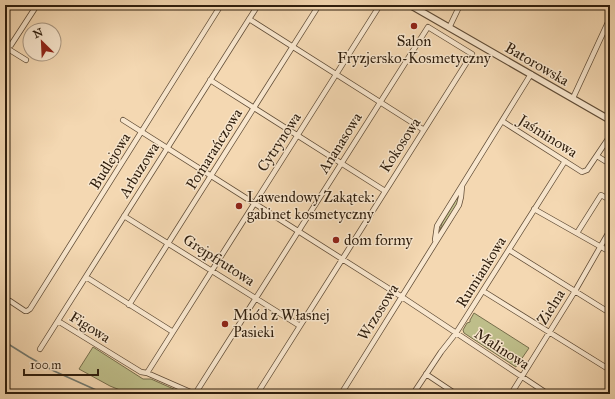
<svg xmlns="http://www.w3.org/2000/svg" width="615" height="399" viewBox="0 0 615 399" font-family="'IM FELL Great Primer',serif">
	<rect width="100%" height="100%" fill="#f4d8b2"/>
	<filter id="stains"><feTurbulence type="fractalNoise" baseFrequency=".005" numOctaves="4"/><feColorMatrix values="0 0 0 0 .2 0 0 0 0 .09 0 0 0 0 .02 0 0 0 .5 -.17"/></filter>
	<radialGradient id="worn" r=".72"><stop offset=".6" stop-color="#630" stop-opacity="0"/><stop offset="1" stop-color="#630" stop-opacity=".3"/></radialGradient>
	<path fill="#bebe8a" stroke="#766e4c" d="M459,195L458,203L440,230L442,223Z
		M474,313L529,348L516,367L464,333L463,330L467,323L470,322V320Z
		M93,347L143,379H151L185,394H130L110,386L79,369Z"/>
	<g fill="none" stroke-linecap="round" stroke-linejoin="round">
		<path stroke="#727a71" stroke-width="1.5" d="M5,342L29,357L54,371L105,394"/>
		<g stroke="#604c36" stroke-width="6">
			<path id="minor" d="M249,19L424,130
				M449,28L460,5
				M5,47L26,60
				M5,50L6,48L11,45L37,5
				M210,80L385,191
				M573,98L610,18
				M123,120L402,297L548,394
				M502,121L582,172L587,170L610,136
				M597,156L610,164
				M534,209L610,252
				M124,216L300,326
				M577,233L601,195L610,200
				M435,240L437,226L440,221L531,74
				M509,250L610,313
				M86,277L173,332
				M483,291L610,370
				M10,301L25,311H27L30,309L221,5
				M129,305L319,5
				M58,321L141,372L147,373L195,394
				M40,349L258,5
				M147,373L380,5
				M426,374L456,394
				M195,394L428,27L472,54L257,394
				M341,394L459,205L461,197L462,186
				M413,394L441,352L456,333L565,161
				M511,394L575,291L610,230"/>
		</g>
		<g stroke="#604c36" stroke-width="8">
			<path id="tertiary" d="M410,5L610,120"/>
		</g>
		<use href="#minor" stroke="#f8e6cd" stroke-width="4.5"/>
		<use href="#tertiary" stroke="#f8e6cd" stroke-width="5.5"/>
	</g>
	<g fill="#8f2418" stroke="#f8e6cd" stroke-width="1.5">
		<circle cx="414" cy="26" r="4"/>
		<circle cx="239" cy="206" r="4"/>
		<circle cx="336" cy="240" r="4"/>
		<circle cx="225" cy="324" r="4"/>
	</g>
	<g text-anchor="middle" stroke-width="3" stroke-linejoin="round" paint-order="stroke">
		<g font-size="15" fill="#2f1e0d" stroke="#f8e6cd" text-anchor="start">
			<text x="414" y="46" text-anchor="middle">Salon<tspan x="414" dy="17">Fryzjersko-Kosmetyczny</tspan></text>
			<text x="247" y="202">Lawendowy Zakątek:<tspan x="247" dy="17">gabinet kosmetyczny</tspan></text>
			<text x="344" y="245">dom formy</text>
			<text x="233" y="320">Miód z Własnej<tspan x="233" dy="17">Pasieki</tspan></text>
		</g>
		<g font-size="15" fill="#2f1e0d" stroke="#f8e6cd">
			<text transform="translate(537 64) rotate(30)" y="5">Batorowska</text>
			<text transform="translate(548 136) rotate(32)" y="5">Jaśminowa</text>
			<text transform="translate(279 142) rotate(-57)" y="5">Cytrynowa</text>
			<text transform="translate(340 143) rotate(-58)" y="5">Ananasowa</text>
			<text transform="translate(400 145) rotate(-57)" y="5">Kokosowa</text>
			<text transform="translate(214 149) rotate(-58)" y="5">Pomarańczowa</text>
			<text transform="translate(110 161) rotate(-58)" y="5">Budlejowa</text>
			<text transform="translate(139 170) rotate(-58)" y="5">Arbuzowa</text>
			<text transform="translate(219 260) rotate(33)" y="5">Grejpfrutowa</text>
			<text transform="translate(481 272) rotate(-58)" y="5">Rumiankowa</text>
			<text transform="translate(551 307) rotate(-58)" y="5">Zielna</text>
			<text transform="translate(378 312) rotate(-58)" y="5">Wrzosowa</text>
			<text transform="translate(90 327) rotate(32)" y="5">Figowa</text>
			<text transform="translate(502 349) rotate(33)" y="5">Malinowa</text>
		</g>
	</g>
	<rect width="615" height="399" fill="none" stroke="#f4d8b2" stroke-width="20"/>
	<rect x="6" y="6" width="603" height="387" fill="none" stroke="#2f1e0d" stroke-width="2"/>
	<rect x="10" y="10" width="595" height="379" fill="none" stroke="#2f1e0d"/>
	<g transform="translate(42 42) rotate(336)"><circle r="19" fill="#f8e6cd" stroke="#a89680"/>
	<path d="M0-3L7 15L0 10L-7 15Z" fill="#8f2418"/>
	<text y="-6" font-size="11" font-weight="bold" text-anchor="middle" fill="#2f1e0d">N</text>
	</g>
	<path d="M24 369v6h74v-6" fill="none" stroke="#2f1e0d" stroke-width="2"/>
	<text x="30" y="369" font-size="12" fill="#2f1e0d" stroke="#f8e6cd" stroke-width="3" paint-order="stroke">100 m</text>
	<rect width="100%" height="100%" filter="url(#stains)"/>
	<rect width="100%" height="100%" fill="url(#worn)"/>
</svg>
